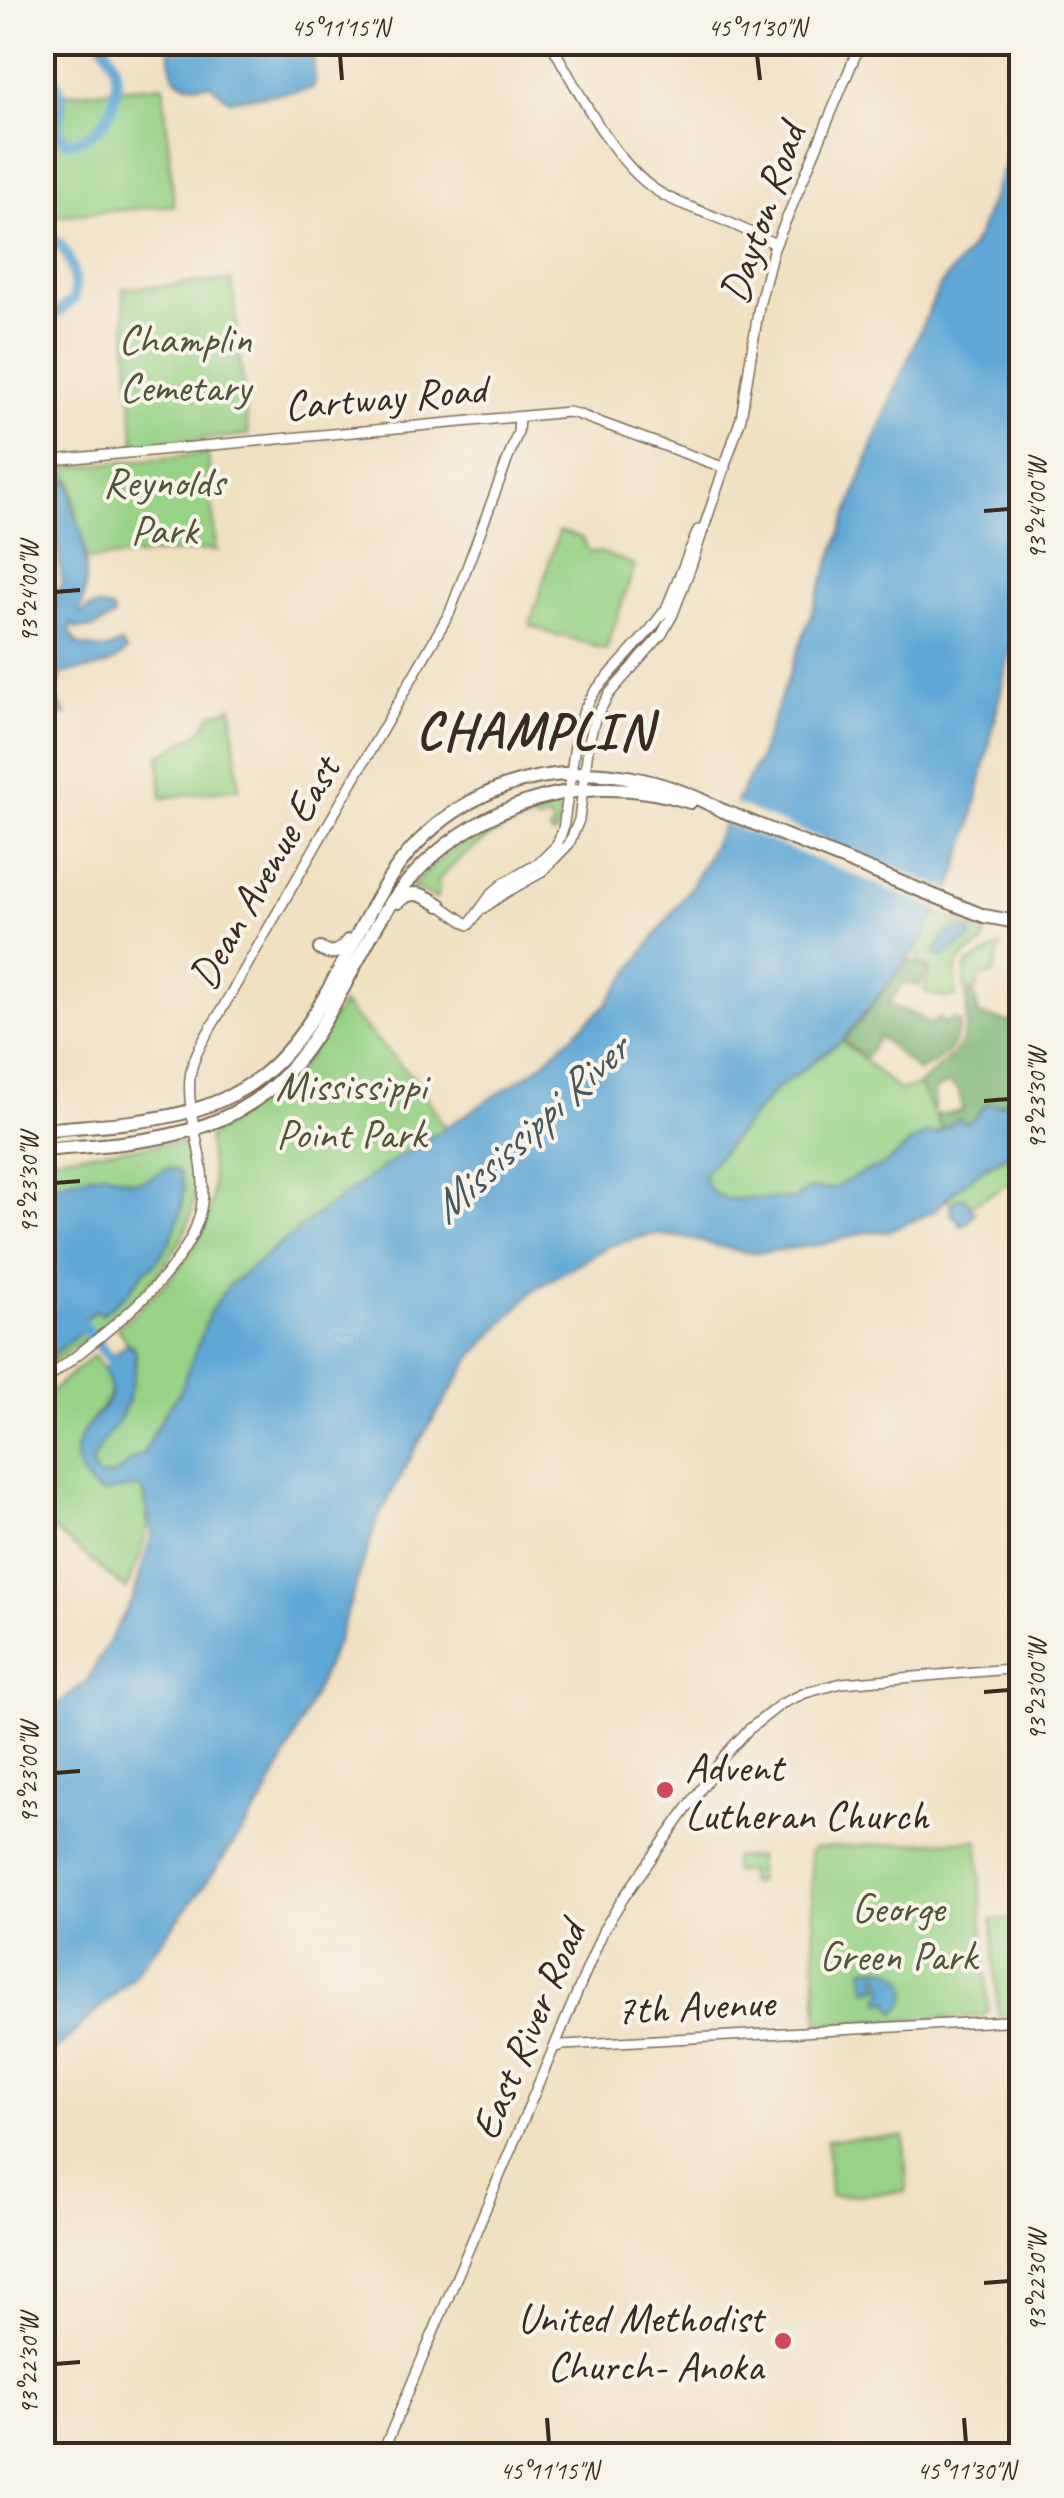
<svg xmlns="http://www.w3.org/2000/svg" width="1064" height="2498" viewBox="0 0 1064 2498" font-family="Caveat,sans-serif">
	<rect width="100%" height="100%" fill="#f7f3e8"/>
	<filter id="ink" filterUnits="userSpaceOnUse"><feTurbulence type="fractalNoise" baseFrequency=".01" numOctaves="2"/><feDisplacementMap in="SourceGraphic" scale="20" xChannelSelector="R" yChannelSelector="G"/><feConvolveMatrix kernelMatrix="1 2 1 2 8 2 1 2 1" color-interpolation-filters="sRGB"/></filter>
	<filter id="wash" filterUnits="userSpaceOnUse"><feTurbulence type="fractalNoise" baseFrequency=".0048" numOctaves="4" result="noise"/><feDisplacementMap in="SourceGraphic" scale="40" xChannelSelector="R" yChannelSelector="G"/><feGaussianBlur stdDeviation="2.25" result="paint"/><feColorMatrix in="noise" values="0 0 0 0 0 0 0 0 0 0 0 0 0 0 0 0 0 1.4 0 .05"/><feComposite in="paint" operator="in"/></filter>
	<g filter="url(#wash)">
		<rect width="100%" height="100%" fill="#f1e0c2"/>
		<path fill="#97d287" stroke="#697e52" stroke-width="2.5" d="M163,85L174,205L43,217V96Z
			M232,280L248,435L135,446L123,289Z
			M208,454L216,551L206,550L84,560L72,482L59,468Z
			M559,531L582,538L589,552H599L635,565L606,650L565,636L559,637L530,625Z
			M232,707L239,788L162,798L159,756L199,733L212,714Z
			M542,804L554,805L560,815L558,831L552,835L550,830L554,827L548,817L538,822L534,819C498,825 462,855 437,881L439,888L436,899L411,887C450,846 488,822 542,804Z
			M940,914L981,932L986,931C987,954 960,949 956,970C954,978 956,989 956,997L944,998L924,992L931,968L917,961C917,945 925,922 940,914Z
			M1001,946L993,975L978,977V988L965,990V969L967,965Z
			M342,1004L419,1084L445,1128L382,1168L322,1211L228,1286L180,1392L165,1412L156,1434L144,1452L130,1461L117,1474L100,1477L95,1473L91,1464L95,1452L124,1409L135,1370L136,1355L133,1346L127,1343L117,1328C157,1292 204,1255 212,1199C215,1178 207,1157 209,1137L281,1088L309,1056Z
			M841,1041L900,1091L919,1085L942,1130L910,1143L895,1157L878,1168L866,1171L832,1189H811L805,1191L795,1199H727L713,1193L708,1187L703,1174L774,1091Z
			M175,1143H183C195,1156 195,1169 195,1186C195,1265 102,1330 43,1368V1158Z
			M1021,1149V1184L1014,1181L971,1205L965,1198H960L951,1203L944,1201L978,1172Z
			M94,1355C130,1403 94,1403 78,1443L101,1493L137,1487L144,1492L148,1526L139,1559L126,1589L43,1521L42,1399Z
			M975,1840L978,1841L988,2011L983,2016L821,2025L818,2022L810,1851L815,1848Z
			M757,1857L758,1882L749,1883L748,1872H733V1858Z
			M1021,1918V2014L998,2015L992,1920Z
			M904,2137L907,2188L904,2192L830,2196L827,2140Z"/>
		<path fill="#79b474" stroke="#5a6f49" stroke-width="2.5" d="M912,961L928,969L920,986L904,983L888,1004L920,1017L931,1025L939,1018L946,1023L952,1019L960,1022C957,1048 942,1060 918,1071L879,1036L866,1058L844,1041L907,963Z
			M974,992L979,1016C995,1017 1006,1024 1021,1022V1089C1008,1101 999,1106 981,1109L974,1121L966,1124L959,1119L942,1130L935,1115L963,1111L959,1092L949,1083L935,1090L933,1112L919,1085C956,1050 972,1048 966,993Z"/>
		<path fill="#5fa7d6" stroke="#4d687a" stroke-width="2.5" d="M169,43H312L315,79L313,89L229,100L210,84C172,88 171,76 169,43Z
			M1021,121V615L1010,651L971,826L952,887L913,953L841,1041L774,1091L703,1174L708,1187L713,1193L727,1199H795L805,1191L811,1189H832L866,1171L878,1168L895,1157L910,1143L927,1133L936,1134L959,1119L966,1124C976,1120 979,1110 988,1103L998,1106L1008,1101L1021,1089V1145L978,1172L946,1198L933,1212L886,1232L870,1231L824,1244L764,1252H743L685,1238L653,1234L611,1245L535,1289L473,1356L419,1442L377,1521L338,1639L284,1761L261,1805L201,1890L131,1979L43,2062V1717L87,1681L133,1598L152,1534L144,1492L136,1487L101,1493C78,1480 68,1455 84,1431C92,1418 110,1406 111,1390C111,1383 105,1374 103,1367L109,1365L108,1360L127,1343L135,1349C137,1368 129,1405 118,1422C109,1436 97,1447 91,1464L95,1473L100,1477H109L117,1474L130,1461L144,1452L165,1412L180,1392L210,1312L228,1286L322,1211L382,1168L535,1070L606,1005L692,885L758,760L871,450L905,366L939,287L970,249L977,237Z
			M62,475H65C77,493 69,499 74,512C75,517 79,521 80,527C87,554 89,587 79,613L82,614C89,605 102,605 112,610L114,617L94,628L76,629L72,624L70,632L78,645L104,650L121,644L127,651C110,670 85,670 61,673L60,682L51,690L66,715L42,710L43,626L62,582L57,545L43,518V510L52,486Z
			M957,929L971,932V938L942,957H937L935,952L947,933Z
			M167,1168L176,1170L180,1173L184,1189L181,1213L170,1242L154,1265L144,1271L128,1293L101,1315L96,1310L79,1324L83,1330L43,1363V1186L102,1173C117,1174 130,1185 145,1180C152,1178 160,1171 167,1168Z
			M960,1198H965L975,1212L967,1224L961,1226L958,1220L952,1216L950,1209L951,1203Z
			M881,1967C908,1972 916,1993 896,2013L888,2000L882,2002L879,1998L884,1994L881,1974H877L878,1988L866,1989L864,1968Z"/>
		<path fill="#f1e0c2" d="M730,802L954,892L943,911L720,821Z"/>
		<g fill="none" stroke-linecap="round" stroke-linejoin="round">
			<path stroke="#5fa7d6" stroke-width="11" d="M42,72L53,76C65,100 61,107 57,132L67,142C105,139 123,99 114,64C112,57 107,49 103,42
				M42,234C69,242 77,274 74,299L59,312L42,316
				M42,443L50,450
				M73,1314L110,1358L116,1370"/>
		</g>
	</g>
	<g filter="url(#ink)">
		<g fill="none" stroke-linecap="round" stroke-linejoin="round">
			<g stroke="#7b6a57" stroke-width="12">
				<path id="secondary" d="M550,42C577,88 611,159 654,189C674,203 697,209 718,218C738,226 757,236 776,244
					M42,461L568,412L577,414L725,468
					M440,905L469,925L492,893L504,883L539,863L557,845L563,829L576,738L584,710L595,691L650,630L666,609L698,530
					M482,909L505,893L542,872L569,844L579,820L589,741L595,719L609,694L662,634L673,614L690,569L741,418L759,306L773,251L861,42
					M42,1383C94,1340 188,1277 201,1209C210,1164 186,1122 190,1078C192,1052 214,1025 226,1002L450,612L518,432L519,417
					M553,2048L563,2045L1022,2020
					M381,2456L604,1929L624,1897L725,1755L748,1730L781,1704L805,1693L842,1683L1022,1668"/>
			</g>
			<g stroke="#7b6a57" stroke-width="16">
				<path id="highway" d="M398,902C413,887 425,896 440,905
					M320,949C332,956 341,952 348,941
					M42,1130C116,1122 199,1125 260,1077C321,1030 346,945 387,882C463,763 604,746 721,810L984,916L1022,923
					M42,1150C118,1143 197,1143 261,1096C319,1052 344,980 380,920C443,814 572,763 690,802"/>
			</g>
			<use href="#secondary" stroke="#fff" stroke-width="9"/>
			<use href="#highway" stroke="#fff" stroke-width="12"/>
		</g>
	</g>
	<path fill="none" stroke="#3b2a1e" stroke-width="4" d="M340,55L342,80M757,55L760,80M984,511L1009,509M55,592L80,590M984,1101L1009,1099M55,1183L80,1181M984,1692L1009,1690M55,1773L80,1771M984,2283L1009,2281M55,2364L80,2362M547,2418L549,2443M964,2418L966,2443"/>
	<g fill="#d1495b" stroke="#f7f3e8" stroke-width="4">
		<circle cx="665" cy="1790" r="10"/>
		<circle cx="783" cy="2341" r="10"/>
	</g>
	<g text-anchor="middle" stroke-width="8" stroke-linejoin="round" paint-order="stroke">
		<g font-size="42" fill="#3b2a1e" stroke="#f7f3e8">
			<text transform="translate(761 213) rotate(-71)" y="15">Dayton Road</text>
			<text transform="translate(385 396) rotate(-5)" y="15">Cartway Road</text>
			<text transform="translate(263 872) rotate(-60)" y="15">Dean Avenue East</text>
			<text transform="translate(695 2005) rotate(-3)" y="15">7th Avenue</text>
			<text transform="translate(527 2030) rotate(-67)" y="15">East River Road</text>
		</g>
		<g font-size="42" fill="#525438" stroke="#f7f3e8">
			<text x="185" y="353">Champlin<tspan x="185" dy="48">Cemetary</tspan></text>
			<text x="164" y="496">Reynolds<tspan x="164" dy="48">Park</tspan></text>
			<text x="351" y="1100">Mississippi<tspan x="351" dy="48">Point Park</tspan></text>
			<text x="898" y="1922">George<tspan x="898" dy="48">Green Park</tspan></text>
		</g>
		<g font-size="42" fill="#3b2a1e" stroke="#f7f3e8" text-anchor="start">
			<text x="685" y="1781">Advent<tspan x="685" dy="48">Lutheran Church</tspan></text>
			<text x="763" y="2332" text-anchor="end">United Methodist<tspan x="763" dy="48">Church- Anoka</tspan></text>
		</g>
		<g font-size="45" font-style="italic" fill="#48565e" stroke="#f7f3e8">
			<text transform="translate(528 1128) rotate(-43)" y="16">Mississippi River</text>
		</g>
		<g font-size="52" font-weight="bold" letter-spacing="2.5" fill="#3b2a1e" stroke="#f7f3e8">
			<text x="535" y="748">CHAMPLIN</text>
		</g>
	</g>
	<rect width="1064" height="2498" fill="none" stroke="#f7f3e8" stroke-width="110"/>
	<rect x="55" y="55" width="954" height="2388" fill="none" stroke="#3b2a1e" stroke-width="4"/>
	<g font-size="25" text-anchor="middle" fill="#3b2a1e">
		<text x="340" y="36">45°11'15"N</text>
		<text x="757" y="36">45°11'30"N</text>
		<text transform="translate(1036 509) rotate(-90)" y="9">93°24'00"W</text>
		<text transform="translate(28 592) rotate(-90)" y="9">93°24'00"W</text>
		<text transform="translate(1036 1099) rotate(-90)" y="9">93°23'30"W</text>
		<text transform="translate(28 1183) rotate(-90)" y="9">93°23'30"W</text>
		<text transform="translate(1036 1690) rotate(-90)" y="9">93°23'00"W</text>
		<text transform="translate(28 1773) rotate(-90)" y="9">93°23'00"W</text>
		<text transform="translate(1036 2281) rotate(-90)" y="9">93°22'30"W</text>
		<text transform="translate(28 2364) rotate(-90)" y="9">93°22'30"W</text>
		<text x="549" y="2479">45°11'15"N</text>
		<text x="966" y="2479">45°11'30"N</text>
	</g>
</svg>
